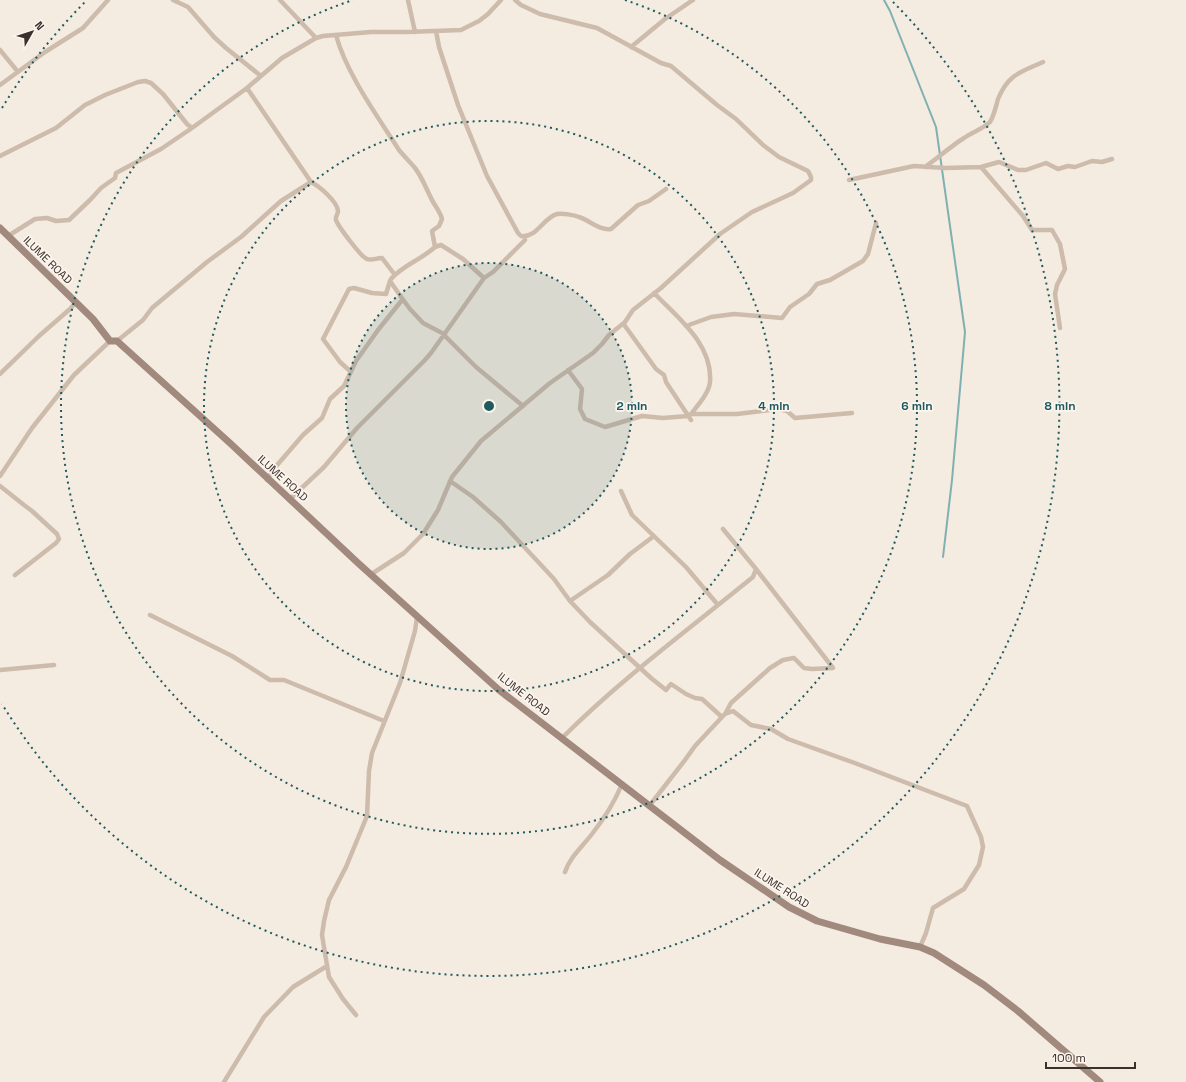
<svg xmlns="http://www.w3.org/2000/svg" width="1186" height="1082" viewBox="0 0 1186 1082" font-family="'Space Grotesk',sans-serif">
	<rect width="100%" height="100%" fill="#f4ebe1"/>
	<g fill="none" stroke-linecap="round" stroke-linejoin="round">
		<path stroke="#7fb0b2" stroke-width="2" d="M884,0L890,11L936,127L965,332L952,480L943,557"/>
		<path stroke="#cdbbac" stroke-width="4.5" d="M173,0L188,7L214,37L226,48L261,76
			M280,0L316,38
			M408,0L415,32
			M436,31L439,47L458,105L487,176L518,233L521,236C537,238 544,217 557,214C562,213 574,215 579,217C589,220 600,231 611,229L638,205L649,201L666,189
			M336,35C346,73 378,117 399,150C404,156 410,162 415,168C422,177 426,188 431,198C434,205 440,211 442,219L439,226L432,231L435,247C421,260 403,265 391,279L390,281L404,301
			M631,47L665,19L693,0
			M0,50L18,72
			M0,85L45,52L83,28L108,0
			M0,156L56,128L85,105L105,95L138,82L145,81L151,83L163,94L187,124L192,128L247,88L282,58L316,38L323,36L371,32H407L461,30L479,21L488,14L501,0
			M925,167C938,158 951,146 964,138C972,132 983,129 990,122C994,116 996,106 998,99C1008,74 1021,72 1043,62
			M981,167L999,162L1018,170H1026L1046,163L1058,169L1068,166L1075,167L1092,161L1102,162L1112,159
			M849,180L914,166L945,168L981,167L1023,216L1032,230H1052L1060,244L1065,269L1057,285L1055,294L1060,328
			M311,182C319,186 337,201 338,211C338,214 335,217 336,220C338,226 361,257 367,259C372,261 376,258 382,258L395,275
			M8,236L35,219L47,218L56,221L69,220L90,200L101,188L115,178L116,173L161,149L192,128
			M435,247L441,245L463,259L484,278
			M654,293C677,317 713,344 710,382C709,393 698,405 691,414
			M625,326L656,369L664,375L666,382L691,420
			M686,326L711,317L734,314L782,318L790,307L809,294L817,284L830,280L863,261L868,254L876,223
			M117,341L143,320L152,308L207,262L241,237L281,201L311,182L247,88
			M568,370L582,389L580,409L585,419L605,427L642,416L663,418L688,416L691,414H737L778,409L787,411L795,418L852,413
			M350,371L340,362L323,339L349,289L354,288L372,293L386,294L390,281
			M0,374L39,336L70,309L76,302
			M0,476L32,428L74,375L110,341
			M267,480L272,471L303,435L322,418L330,399L344,386L356,361L378,330L402,300L404,301L410,309L423,323L442,333L476,367L523,406
			M450,481L473,497L501,522L554,579L570,601L590,622L651,678L666,690L671,684L686,694L695,698L702,699L722,717L725,714L733,711L751,725L771,729L788,739L852,762L967,806L981,837L983,847L979,865L964,889L933,908L926,933L920,947
			M0,486L24,505L32,511L57,534L59,539L56,543L15,575
			M621,491L632,515L686,567L718,605
			M289,500L324,467L357,428L424,361L431,353L484,278L493,272L525,240
			M370,575L404,553L423,534L438,510L452,477L481,441L550,383L593,353L602,344L609,335L625,322L633,310L661,288L720,234L752,212L793,193L811,180V177L808,171L779,157L763,145L736,119L717,105L671,66L661,63L597,28L540,14L521,5L515,0
			M570,601L608,575L630,554L654,536
			M150,615L232,656L270,680H284L384,721
			M0,670L54,665
			M725,714L731,703L770,668L783,660L794,658L804,668L812,669L833,668L756,569
			M562,738C621,679 689,629 753,577L756,569L723,529
			M650,805L685,760L695,746L722,717
			M565,872C570,857 582,847 592,834C603,820 615,801 622,784
			M356,1015L343,999L329,977L322,935L324,921L329,900L346,867L367,816L369,771L372,753L400,683L415,631L417,617
			M224,1082L264,1017L293,987L327,966"/>
		<path stroke="#a18a7d" stroke-width="7" d="M0,228L93,319L110,341H117L231,444L358,563L499,690L720,860L789,907L817,921L880,939L920,947L934,953L984,985L1018,1011L1100,1082"/>
	</g>
	<circle cx="489" cy="406" r="143" fill="#1f5a5e" fill-opacity=".12"/>
	<g fill="none" stroke="#1f5a5e" stroke-width="2" stroke-dasharray="2 4">
		<circle cx="489" cy="406" r="143"/>
		<circle cx="489" cy="406" r="285"/>
		<path d="M625 0A428 428 0 1 1 353 0"/>
		<path d="M2 108A571 571 0 0 1 85 2M893 2A571 571 0 1 1 2 704"/>
	</g>
	<g text-anchor="middle" stroke-width="3.5" stroke-linejoin="round" paint-order="stroke">
		<g font-size="11" fill="#3b302b" stroke="#fbf5ee">
			<text transform="translate(48 260) rotate(44)" y="4">ILUME ROAD</text>
			<text transform="translate(283 478) rotate(42)" y="4">ILUME ROAD</text>
			<text transform="translate(524 694) rotate(38)" y="4">ILUME ROAD</text>
			<text transform="translate(782 888) rotate(33)" y="4">ILUME ROAD</text>
		</g>
	</g>
	<circle cx="489" cy="406" r="6" fill="#1f5a5e" stroke="#fbf5ee" stroke-width="2"/>
	<g font-size="12" text-anchor="middle" font-weight="bold" fill="#1f5a5e" stroke="#fbf5ee" stroke-width="3.5" stroke-linejoin="round" paint-order="stroke">
		<text x="632" y="410">2 min</text>
		<text x="774" y="410">4 min</text>
		<text x="917" y="410">6 min</text>
		<text x="1060" y="410">8 min</text>
	</g>
	<g transform="translate(32 32) rotate(51)" stroke="#fbf5ee" stroke-width="3" paint-order="stroke">
	<path d="M0-3L7 15L0 10L-7 15Z" fill="#3b302b"/>
	<text y="-6" font-size="11" font-weight="bold" text-anchor="middle" fill="#3b302b">N</text>
	</g>
	<path d="M1046 1062v6h89v-6" fill="none" stroke="#3b302b" stroke-width="2"/>
	<text x="1052" y="1062" font-size="12" fill="#3b302b" stroke="#fbf5ee" stroke-width="3" paint-order="stroke">100 m</text>
</svg>
